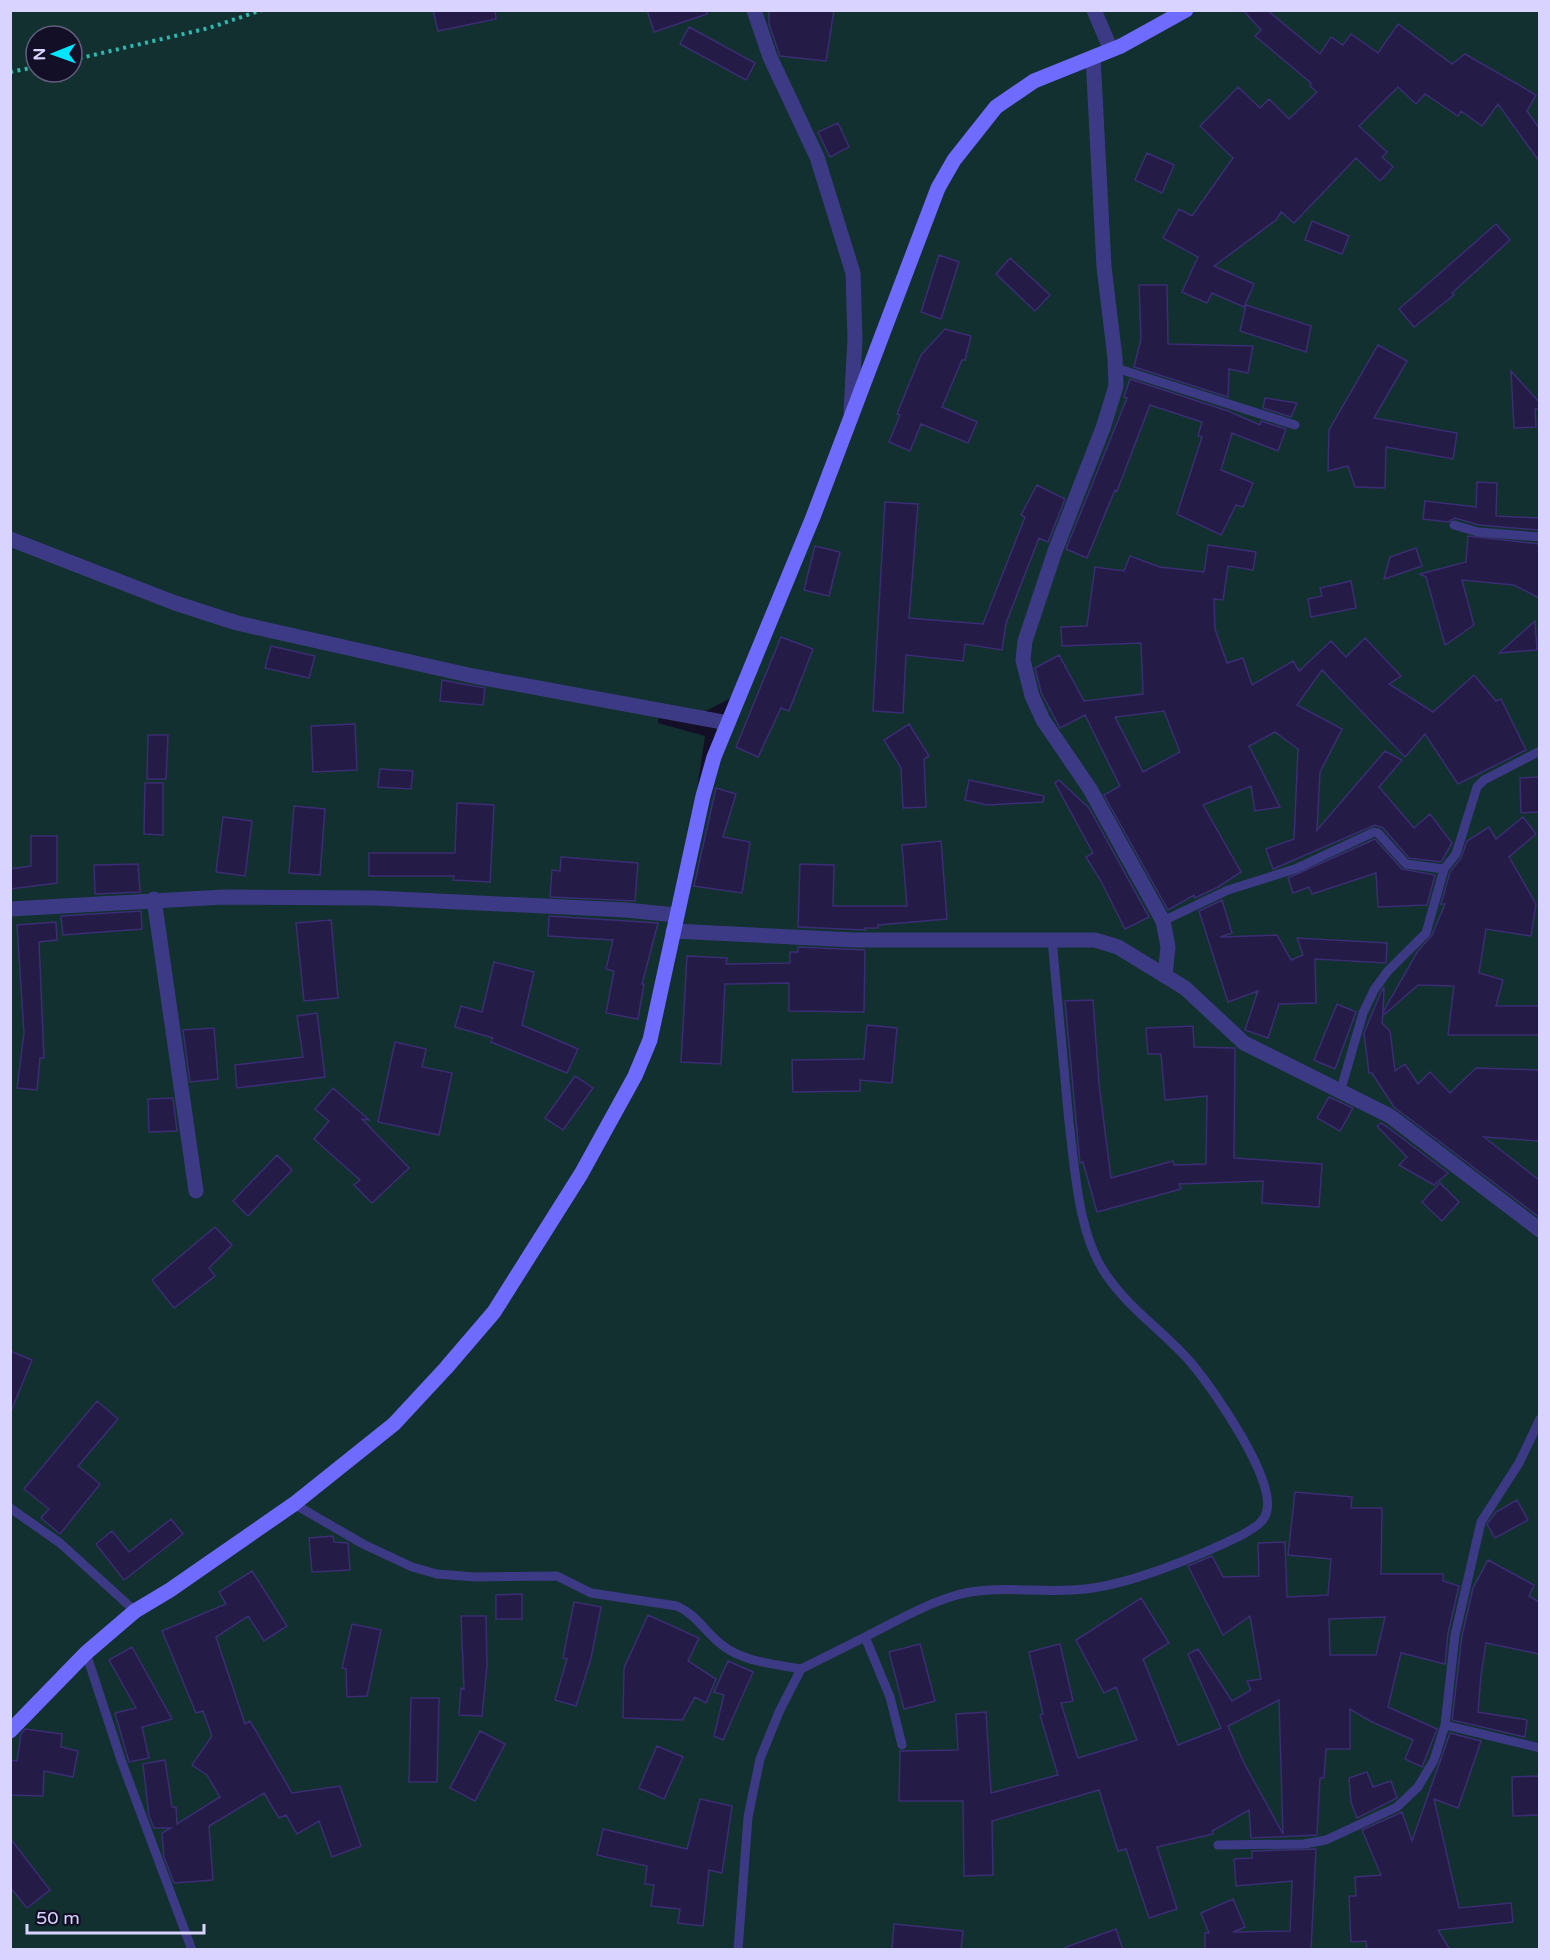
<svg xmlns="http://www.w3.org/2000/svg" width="1550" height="1960" viewBox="0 0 1550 1960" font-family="'Varela Round',sans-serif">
	<rect width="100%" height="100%" fill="#130f26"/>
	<path fill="#12302f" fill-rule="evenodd" d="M11,11H1539V1949L11,1950ZM36,36H72V72H36ZM741,693L717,726L692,823L705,736L658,723L660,709L698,715Z"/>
	<path fill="#241b47" stroke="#3b2d73" stroke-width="1.5" fill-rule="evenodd" d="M433,10H495L496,19L438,31Z
		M647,10H706L707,14L654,32Z
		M769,10H834L826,61L780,56L769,24Z
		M1243,10H1267L1320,54L1331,37L1343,45L1351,34L1378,53L1398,24L1452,64L1465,54L1536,95L1527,111L1539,128V161L1498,104L1482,126L1461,111L1458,116L1425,94L1416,104L1398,87L1359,126L1387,152L1382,157L1393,167L1380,181L1356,158L1294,223L1281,212L1276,220L1214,266L1254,284L1244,307L1212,293L1207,303L1182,292L1198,257L1163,238L1179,209L1192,216L1233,158L1200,126L1238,87L1260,108L1269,99L1289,119L1317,92L1310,86L1311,83L1255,36L1261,30Z
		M689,27L755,63L746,80L680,44Z
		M838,123L849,147L830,157L818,132Z
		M1147,153L1174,165L1162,193L1135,180Z
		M1312,221L1349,236L1342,254L1305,240Z
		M1496,224L1510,240L1452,293L1454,295L1414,327L1399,309Z
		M939,255L959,262L941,319L921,312Z
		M1010,258L1050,295L1035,311L996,274Z
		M1139,285H1167L1168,344L1253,346L1248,373L1229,369L1228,397L1134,367L1141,339Z
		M1246,305L1311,326L1306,352L1240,331Z
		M945,329L971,336L965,360H962L942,407L977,422L968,443L921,424L910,451L889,442L900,415L897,414L921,355Z
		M1378,345L1407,361L1374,418L1457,433L1453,459L1386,447L1385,488L1355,487L1348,466L1328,471L1329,430Z
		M1511,371L1539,402V409H1535L1536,427L1514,428Z
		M1130,379L1228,411L1260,425L1261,421L1286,429L1278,451L1232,433L1221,470L1253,483L1243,507L1236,505L1221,535L1177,514L1202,437L1198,436L1202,422L1150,405L1117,491L1115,490L1087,558L1066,549L1127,398L1124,397Z
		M1265,398L1297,403L1291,417L1263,408Z
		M1477,482L1497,483L1496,516L1539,518V530L1479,525L1455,518L1448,522L1423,519L1425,501L1476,507Z
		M1037,485L1065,499L1048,542L1039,538L1006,623L1002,650L965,644L963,661L906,655L903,713L873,711L885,502L918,504L909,618L983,624L1025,517L1021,515Z
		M1468,536L1539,544V598L1514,585L1462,580L1474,625L1445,645L1426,577L1420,574L1466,562Z
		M1208,545L1256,552L1253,570L1228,566L1223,600L1214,599L1215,629L1227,663L1243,658L1252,685L1293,661L1299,671L1331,641L1346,657L1365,638L1401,676L1389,684L1433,712L1474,675L1496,701L1501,699L1526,750L1458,784L1425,734L1405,757L1322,670L1297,705L1342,729L1320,772L1317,830L1385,751L1402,760L1379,787L1414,828L1430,814L1452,843L1441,862L1409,858L1383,828L1375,825L1273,869L1266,849L1294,839L1298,749L1275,732L1249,746L1280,807L1255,811L1251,786L1203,805L1241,872L1218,887L1195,898L1194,895L1168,910L1104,795L1120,786L1085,715L1060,728L1041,692L1035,668L1059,655L1084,701L1143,694L1141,643L1062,646L1061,627L1087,626L1095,567L1124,571L1130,556L1160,567L1204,572ZM1164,711L1180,752L1143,772L1115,717Z
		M815,546L840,552L829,596L804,590Z
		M1416,548L1422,566L1384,579L1390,557Z
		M1351,581L1356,608L1311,617L1308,599L1322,596L1320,588Z
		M1535,621L1537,650L1499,653Z
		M781,637L813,649L789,711L781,708L758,757L736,747Z
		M271,646L315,656L309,678L265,668Z
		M442,680L485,688L483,705L440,701Z
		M355,724L357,770L313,772L311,726Z
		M909,724L929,756L924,759L926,807L903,808L901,768L884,740Z
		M148,735H168L166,779H147Z
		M380,769L413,771L411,789L378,787Z
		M1539,777V812L1521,813L1520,778Z
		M969,780L1044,796L1043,802L987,805L965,800Z
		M1059,780L1089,808L1149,917L1125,929L1101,881L1086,857L1093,853L1055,783Z
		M145,783H163V835L144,834Z
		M716,788L736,794L723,837L750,842L742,893L694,886Z
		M457,803L494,805L490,882L453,880L454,876H369V853H455Z
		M294,806L325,809L320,875L289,873Z
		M223,817L252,821L245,876L216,872Z
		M1523,817L1536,834L1509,857L1536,904L1531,936L1486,929L1479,973L1503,980L1496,1006H1539V1035H1448L1454,986L1418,985L1385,1014L1383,1012L1382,1023L1390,1031L1395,1071L1405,1064L1418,1084L1430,1072L1450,1093L1476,1068L1539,1070V1141L1484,1137L1539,1180V1217L1394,1107L1372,1073H1369L1364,1033L1381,992L1384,987L1383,1012L1418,951L1432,935L1445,904H1441L1450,872L1461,858L1467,841L1489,827L1496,839Z
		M31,836H57V883L10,889V869L31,866Z
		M1375,839L1402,869L1435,875L1427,905L1378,907L1376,873L1312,894L1309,887L1293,893L1288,878Z
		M941,841L947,919L878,925V928H865V930L798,927L800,864L834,865L833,906H907L902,845Z
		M561,857L638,863L635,901L550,897L552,870L560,871Z
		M138,864L140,892L95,894L94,865Z
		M1222,900L1232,933L1220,937L1277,935L1291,960L1303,955L1297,938L1387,943L1386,963L1315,959L1316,1003L1279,1004L1268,1038L1245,1030L1258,991L1228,1002L1199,911Z
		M141,911L142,929L63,935L61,916Z
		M549,916L658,923L642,984H644L638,1019L606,1013L614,971L606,969L613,940L548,936Z
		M331,920L338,998L304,1001L296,923Z
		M56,922L57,940L39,942L44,1058H40L37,1090L17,1088L24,1033L17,925Z
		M798,947L865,950L864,1012L789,1011V983L725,984L721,1064L681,1062L687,956L727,958L726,964L790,963V952H798Z
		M494,962L534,972L522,1025L578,1049L567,1073L491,1042L493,1038L455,1027L461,1006L482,1012Z
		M1093,1000L1099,1084L1111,1178L1173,1161L1174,1165L1206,1164L1207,1096L1165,1100L1161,1054H1148L1146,1028L1193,1026L1194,1047L1235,1048L1234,1158L1322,1164L1319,1207L1262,1203L1263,1181L1179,1184L1181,1189L1097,1212L1083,1162L1080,1163L1065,1001Z
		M1337,1004L1356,1012L1335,1069L1314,1060Z
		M317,1013L325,1077L237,1088L235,1065L303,1057L297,1016Z
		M867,1025L897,1028L892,1083L860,1080V1091L793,1092L792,1060L864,1059Z
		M214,1028L218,1079L190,1082L183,1030Z
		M395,1042L426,1049L422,1067L452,1073L439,1135L378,1122Z
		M575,1076L593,1088L563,1130L545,1118Z
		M333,1088L369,1120L362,1119L409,1168L372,1203L354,1185L360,1180L314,1139L329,1121L315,1109Z
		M1329,1097L1353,1108L1340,1131L1317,1118Z
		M173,1098L177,1131L149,1132L148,1099Z
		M1381,1123L1386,1126L1448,1173L1434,1185L1399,1165L1407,1157L1377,1126Z
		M277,1155L292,1170L248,1216L233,1201Z
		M1440,1183L1459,1202L1442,1221L1422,1202Z
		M215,1227L232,1245L209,1268L215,1276L174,1308L152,1280Z
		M10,1351L32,1360L11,1411H10Z
		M97,1401L118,1419L78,1466L100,1484L60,1534L41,1518L49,1509L24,1489Z
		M1295,1492L1352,1497L1351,1508H1382L1381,1574H1443V1581L1459,1586L1448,1633L1445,1664L1401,1653L1388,1707L1437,1729L1422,1767L1405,1759L1413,1740L1370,1721L1350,1709V1749H1326L1324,1778H1320L1317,1835L1251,1838L1249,1810L1212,1831L1213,1834L1157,1847L1177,1909L1149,1918L1126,1849L1118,1851L1099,1790L992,1821L993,1875L964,1876L963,1801H899L900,1751L958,1750L956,1714L986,1712L991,1793L1058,1775L1040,1715L1043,1714L1029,1652L1060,1644L1073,1701L1061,1703L1078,1758L1137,1740L1116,1687L1104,1693L1076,1640L1141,1598L1169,1643L1143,1659L1178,1745L1221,1728L1188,1654L1198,1649L1232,1701L1251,1690L1247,1681L1261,1679L1250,1616L1223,1635L1188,1566L1212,1556L1223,1577L1259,1576L1258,1543L1285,1542L1287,1597L1328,1595L1331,1559L1288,1555ZM1385,1617L1376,1655H1330L1329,1619ZM1279,1700L1283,1834L1244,1763L1228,1726Z
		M1517,1500L1528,1520L1495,1538L1487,1524L1496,1512Z
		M171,1519L183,1534L124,1580L96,1544L112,1531L129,1552Z
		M333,1536L334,1542L348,1543L350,1570L312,1572L309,1538Z
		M1488,1560L1534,1585L1529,1596L1539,1602V1654L1486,1643L1481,1675L1478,1712L1527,1720L1525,1737L1452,1720L1462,1636L1473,1588Z
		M252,1571L287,1626L264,1641L248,1616L216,1637L245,1724L250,1721L292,1793L340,1786L361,1846L332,1857L319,1821L297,1834L286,1815L279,1818L264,1793L209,1826L213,1880L174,1883L164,1857L162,1833L171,1828H154L149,1816L143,1764L165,1760L172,1807H176L177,1824L220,1797L207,1775L192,1765L212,1736L203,1711L196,1713L162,1631L226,1604L219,1592Z
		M522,1594V1619H496V1595Z
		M574,1602L601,1607L591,1658L576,1706L555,1700L567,1659L563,1658Z
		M648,1615L699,1638L688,1661L716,1679L706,1703L695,1697L682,1720L623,1718L624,1668Z
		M461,1616H486L487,1666L482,1716L459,1715L461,1688L464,1689Z
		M352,1624L381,1630L367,1696L347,1697L346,1669L342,1668Z
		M920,1644L935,1701L904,1709L889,1652Z
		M132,1647L172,1719L142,1727L149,1758L129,1762L115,1713L136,1708L109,1660Z
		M728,1661L753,1672L723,1740L714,1736L724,1695L714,1692Z
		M411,1698H439L437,1782H409Z
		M25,1729L62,1734L61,1747L78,1751L73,1777L44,1771L43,1796L10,1795V1760L17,1761L21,1734Z
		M480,1731L505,1744L475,1801L450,1788Z
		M1450,1733L1481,1741L1458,1808L1434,1799L1459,1908L1511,1903L1513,1922L1438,1930L1450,1950H1367L1366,1941L1351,1942L1349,1896H1356L1355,1877L1381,1875L1362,1830L1402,1812L1412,1841Z
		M657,1746L683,1757L664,1799L639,1788Z
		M1367,1772L1373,1787L1391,1781L1397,1798L1357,1818L1351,1802L1349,1778Z
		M1539,1776V1815L1513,1816L1512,1777Z
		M700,1799L732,1806L722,1873L709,1870L703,1926L678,1923L680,1909L651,1906L654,1885L645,1884L647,1866L597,1855L603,1829L687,1849Z
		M10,1838L50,1890L27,1908L10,1887Z
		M1316,1849L1311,1950H1205V1933H1209L1201,1913L1233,1899L1245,1927L1233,1932L1290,1931L1292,1881L1236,1886L1234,1859L1252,1858V1851Z
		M894,1924L963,1931L961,1950H892Z
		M1116,1929L1123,1950H1066V1947Z"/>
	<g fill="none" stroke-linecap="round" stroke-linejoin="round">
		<path stroke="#2fb8b0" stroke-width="4" stroke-dasharray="3 4.5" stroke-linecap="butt" d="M72,60L209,28L262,10
			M10,72L36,67"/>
		<path stroke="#3d3a85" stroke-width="9" d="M1116,368L1295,425
			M1454,525L1478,532L1540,537
			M1163,921L1228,890L1295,869L1374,832L1378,833L1406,864L1444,869L1456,854L1477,787L1484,780L1540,751
			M1341,1089L1363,1013L1374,990L1387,972L1426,933L1444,869
			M294,1504L363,1544L412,1567L437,1574L475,1577L557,1576L591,1593L677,1606C697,1615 705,1632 722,1645C743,1662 775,1664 801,1669
			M10,1508L60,1543L135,1611
			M86,1653L121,1760L192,1950
			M1445,1725L1540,1748
			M902,1745L890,1697L865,1637C895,1622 925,1604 957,1595C998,1584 1043,1594 1085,1589C1132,1584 1199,1556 1242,1535C1252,1529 1265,1523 1267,1510C1274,1477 1214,1390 1192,1364C1166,1333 1131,1311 1107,1276C1078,1236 1075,1169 1069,1122C1063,1061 1058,1001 1052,940
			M1218,1845L1304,1844L1326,1840L1397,1807L1418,1787L1434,1760L1445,1725L1455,1635L1481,1522L1519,1463L1540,1419
			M738,1950L748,1817L760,1759L779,1712L801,1669L865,1637"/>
		<path stroke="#3d3a85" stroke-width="15" d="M754,10L770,57L817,157L853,273L855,339L851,412
			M1094,10L1111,50
			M1093,57L1104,267L1115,358L1116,386L1103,428L1055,551L1025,641L1023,660L1032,696L1043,720L1090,789L1163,921L1168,947L1165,976
			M10,539L175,603L237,623L473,676L728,723
			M154,899L196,1191
			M10,909L224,897L375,898L626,910L676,915
			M673,931L854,940H1095L1118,947L1185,988L1244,1043L1390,1116L1540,1230"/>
		<path stroke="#6f6bff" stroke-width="15" d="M10,1731L86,1653L135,1611L170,1590L294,1504L394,1424L446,1368L494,1312L581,1174L635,1076L650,1040L703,796L714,757L813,517L938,188L954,160L996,107L1034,81L1121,46L1186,10"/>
	</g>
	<rect width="1550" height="1960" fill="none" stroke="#d9d4ff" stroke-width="24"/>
	<g transform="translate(54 54) rotate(269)"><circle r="28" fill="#130f26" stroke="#625e7d" stroke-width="1.5"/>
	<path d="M0-4.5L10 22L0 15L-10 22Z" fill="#00e5ff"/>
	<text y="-9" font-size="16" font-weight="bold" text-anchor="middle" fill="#d9d4ff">N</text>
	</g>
	<path d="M27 1924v9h177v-9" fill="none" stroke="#d9d4ff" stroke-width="3"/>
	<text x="36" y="1924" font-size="18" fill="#d9d4ff" stroke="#130f26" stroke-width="4.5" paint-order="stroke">50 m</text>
</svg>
